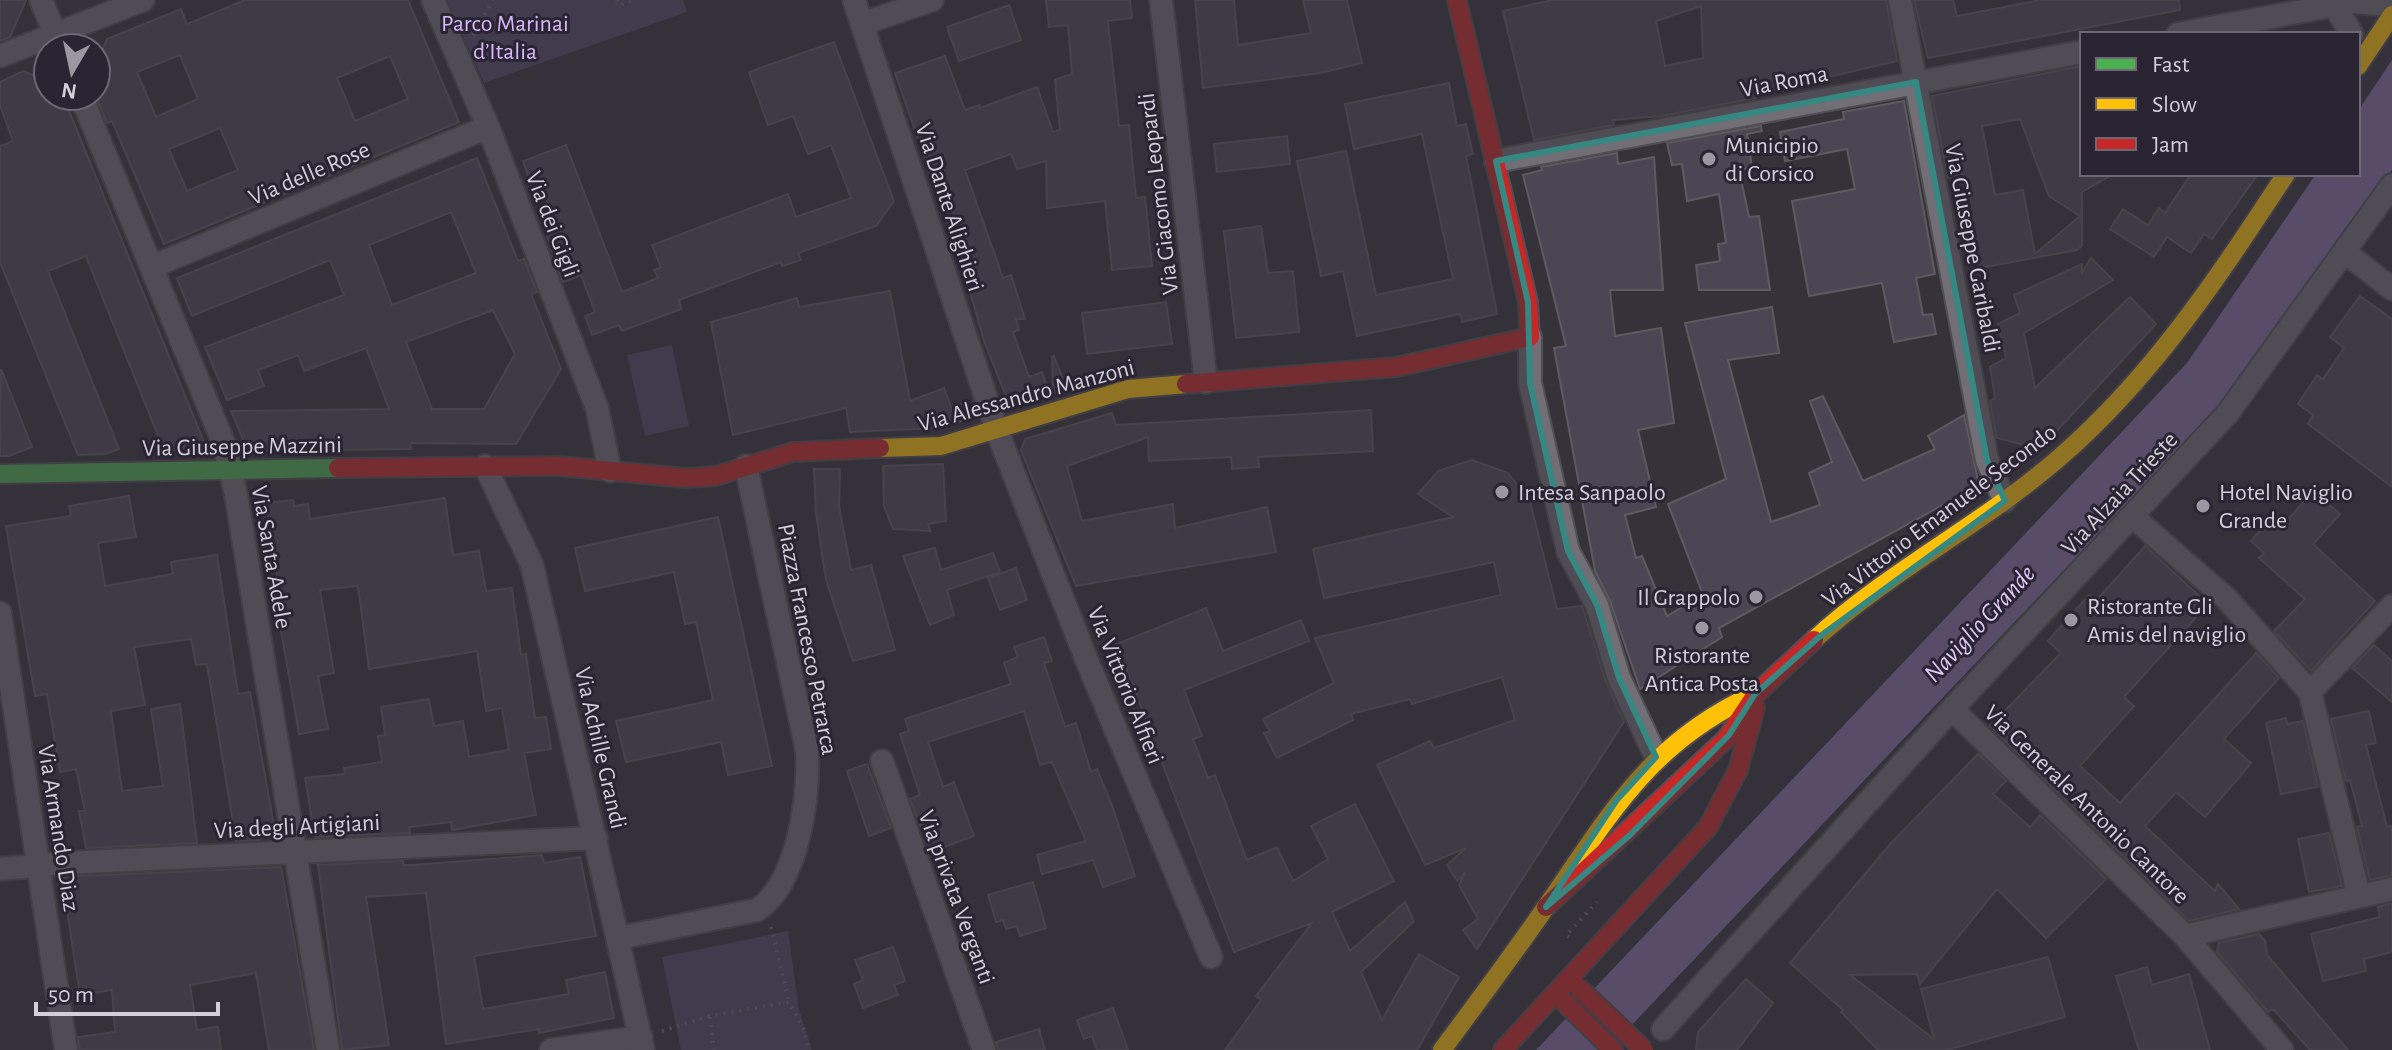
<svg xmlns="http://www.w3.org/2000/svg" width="2392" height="1050" viewBox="0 0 2392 1050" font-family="'Alegreya Sans',sans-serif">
	<rect width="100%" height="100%" fill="#35323a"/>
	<path fill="#524564" d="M447,0H683L687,12L484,83Z
		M672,345L689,426L645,436L627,355Z
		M788,931L799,1010L812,1050H681L662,957Z"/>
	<path fill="#856da3" d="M2392,60V170L2290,314L2215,411L1608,1050H1536L2187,363L2316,174H2358V111Z"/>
	<path fill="#4c4654" stroke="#5d5a60" stroke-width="2" fill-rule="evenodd" d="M0,0H26L10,37L0,41Z
		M245,0H408L459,122L164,244L112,121L107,123L96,96V63L107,39L181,9L187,24ZM180,55L198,99L156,117L137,72ZM390,56L408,99L355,121L337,78ZM220,128L238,170L187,191L169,149Z
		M1046,0H1130L1132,18L1108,21L1119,126L1129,125L1136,198L1145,197L1152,266L1112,270L1105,201L1047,208L1046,161L1017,169L1011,154L965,170L1003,278L1011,275L1025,319H1016L1019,330L1013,332L1029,377L1042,372L1049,394L1010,406L984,341L962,263L895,73L945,56L965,110L979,105L980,108L1037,87L1053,132L1060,130L1055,80L1072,74L1068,25L1049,27Z
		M1195,0H1234L1238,45L1311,33L1303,0H1347L1362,63L1320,73L1203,88Z
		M1553,0H1886L1897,61L1755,94L1756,98L1661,116L1613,120L1614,125L1534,140L1503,11ZM1701,6L1703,58L1665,66L1656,21Z
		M1914,0H1953L1957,16L2040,0H2179L2180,10L1928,58Z
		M1009,5L1021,40L959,61L947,27Z
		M834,42L894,201L876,226L798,253L801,260L782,266L781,262L679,300L681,309L622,331L619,325L592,335L585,316L595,312L581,275L563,282L543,224L554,220L539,181L531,184L523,161L566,145L622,292L658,278L654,270L661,268L652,245L788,194L796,217L851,198L831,145L808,154L793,116L768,125L749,72Z
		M2082,66V174H2113L2082,192V246L2077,250L1980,268L1962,173L1948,178L1932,96ZM2020,119L2049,196L2080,216L2035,254L2023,190L1995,195L1982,126Z
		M23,71L48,81V96H63L204,442L165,453L86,256L48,271L119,449L105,454L78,455L0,262V146L13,141L0,106V82Z
		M1449,83L1457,126L1466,124L1473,154L1466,156L1497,314L1462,322L1460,314L1357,336L1343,271L1321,276L1297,161L1346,151L1376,295L1453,279L1422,134L1354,149L1345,104Z
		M1904,101L1935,274L1916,278L1923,315L1932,314L1936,334L1894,342L1882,283L1809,296L1792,201L1855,189L1847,149L1785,161L1780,132L1844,119L1843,112Z
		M1761,126L1762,131L1747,134L1752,167L1739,170L1749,217L1759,216L1770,290H1699L1696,265L1720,261L1718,244L1726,243L1719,194L1687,201L1682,164L1672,165L1667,143Z
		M1287,136L1290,164L1217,172L1214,144Z
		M1617,153L1618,164L1654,157L1663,290H1610L1615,336L1661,328L1674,423L1638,430L1656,507L1625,515L1636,558L1642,556L1667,616L1703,595L1668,504L1726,479L1685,323L1772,307L1779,353L1728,360L1771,522L1820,505L1809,473L1832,462L1810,401L1823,396L1863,481L1935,449L1928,436L1964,415L1979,485L1719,628L1722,637L1640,689L1610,601L1595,571L1554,348L1566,346L1523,175L1542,170L1541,167Z
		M477,158L518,261L524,259L537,292L531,294L561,369L516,444L410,443L411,449L248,451L231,411L389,409L366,348L304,371L298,355L258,370L264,386L227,400L205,347L344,295L330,260L192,316L177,278ZM451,212L476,273L392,305L369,245ZM493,310L515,354L484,409H432L406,342Z
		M2191,174H2258L2212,239L2204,234L2191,253L2167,237L2154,257L2110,229L2123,209L2148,225L2159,208L2165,213Z
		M1261,226L1268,273L1293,271L1299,332L1236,338L1224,231Z
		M2091,258L2113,280L2024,333L2035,388L2130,297L2156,324L2040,449L1997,438L1990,401L1995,398L1990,367L2006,358L1998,324L2020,313L2014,295L2082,264V272Z
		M890,291L910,401L944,388L951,407L963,403L969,419L938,428L850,432L846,408L733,435L711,322L797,298L799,307Z
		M2360,296L2392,319V487L2308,424L2313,415L2298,404L2317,375L2323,379L2344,348L2330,337Z
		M1166,302L1172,344L1087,354L1082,313Z
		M1054,356L1067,389L1053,393L1052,357Z
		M1,369L32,447L9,456H0Z
		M1371,410L1373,451L1258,457L1259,467L1232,469L1231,457L1149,461L1148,437L1067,466L1082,521L1173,504L1175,528L1267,507L1276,552L1076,586L1021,450L1025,439L1112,413L1116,425Z
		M1472,460L1508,473L1530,501L1557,609L1582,606L1606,682L1624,722L1477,949L1463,930L1478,919L1459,885L1465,873L1457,881L1447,865L1466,848L1425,865L1377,765L1430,741L1434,748L1515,720L1502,677L1412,704L1410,699L1351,714L1353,720L1277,758L1264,733L1270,731L1263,719L1334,683L1315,638L1501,595L1494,562L1324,598L1313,549L1453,517L1418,494L1438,471Z
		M943,464L946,521L928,524L930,531L893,529L884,506L883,466Z
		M814,469H840L839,506L851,570L871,565L895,650L853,661L826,580L816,513Z
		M2313,491L2340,514L2313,544L2375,601L2311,671L2274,631L2305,599L2259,558L2264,553L2251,541L2275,514L2285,523Z
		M129,496L136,537L98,543L105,586L173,574L171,562L217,555L238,694L250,692L274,826L259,840L236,841L207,664L196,665L191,639L134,647L145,705L111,711L122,791L163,786L151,709L180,704L197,843L86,848L79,811H85L76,769L60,772L47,694L35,696L6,526L71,516L69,506Z
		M445,498L453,555L479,551L486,591L512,588L521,655L526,654L535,718L546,717L551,749L524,753L536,815L452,830L451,822L409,827L410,833L315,837L305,778L345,774L344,768L382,762L378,736L385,735L381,707L429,699L434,726L463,721L469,757L509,750L502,708L486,711L477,651L369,669L358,586L320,590L334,673L318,676L328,729L299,734L281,630L285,629L266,503L293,500L294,506L308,504L310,519Z
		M718,517L772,766L728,775L721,742L626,762L616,721L713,700L696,622L685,624L674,572L585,591L575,548Z
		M2145,546L2208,604L2124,697L2134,706L2080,766L2120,803L2256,653L2279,678L2224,739L2251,763L2205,817L2176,792L2145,826L2215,891L2218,884L2239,909L2189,921L1990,726L2061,653L2048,641L2089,595L2096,601Z
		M935,548L941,570L993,553L1000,572L947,590L954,615L930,625L903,556Z
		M1016,568L1027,600L1000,610L988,578Z
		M1206,608L1223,651L1301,620L1309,641L1184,690L1202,736L1193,739L1208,778L1215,775L1247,860L1277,847L1293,881L1328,859L1311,826L1355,804L1394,881L1332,912L1350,951L1405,902L1414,921L1361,972L1382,1020L1419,954L1459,977L1417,1050H1225L1261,1000L1256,996L1312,923L1234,952L1125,665L1120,667L1112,646Z
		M1044,637L1052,661L1044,663L1065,727L1076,723L1091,772L1097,769L1112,805L1135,876L1103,887L1093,860L1042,874L1037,855L1086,841L1052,762L1040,765L1024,711L928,742L943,787L954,782L974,836L931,852L910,799L920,795L900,734L909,731L905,719L1011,684L1004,663L1018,657L1014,647Z
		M2374,645L2392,661V702L2352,668Z
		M2369,711L2376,743L2366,745L2387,827L2392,826V875L2370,880L2357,827L2362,826L2350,780L2346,781L2331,719Z
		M2286,718L2287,724L2303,721L2318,787L2281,794L2266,723Z
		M1978,754L2006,781L1993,794L2030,827L2040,815L2106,879L2046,938L1997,889L1920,984L1917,974L1850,975L1934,1039L1921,989L2048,957L2065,1017L1947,1050H1878L1841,1012L1843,1010L1790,963L1892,842Z
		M867,764L891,828L869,836L847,771Z
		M2329,833L2342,886L2309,892L2298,839Z
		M542,855L544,863L580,857L596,936L474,956L483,1009L569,994L566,980L605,972L614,1018L539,1033V1029L446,1044L426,893L366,897L389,1045L342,1050L318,865L403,861V865H413Z
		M281,867L314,1050H269L256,973L190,985L197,1030L218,1027L221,1050H80L78,1037L115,1032L112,990L80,995L62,877Z
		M1033,882L1046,928L1020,936L1017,926L1006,929L1003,920L996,922L988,895Z
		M2392,903V952L2364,959L2366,971L2323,981L2311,934L2380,917L2378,907Z
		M2259,934L2265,941L2267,955L2348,1050H2310L2273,1009L2268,1012L2217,952L2219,943Z
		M893,947L905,981L894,985L898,995L863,1008L854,984L863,980L855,960Z
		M2147,967L2152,985L2189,974L2210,1050H2139L2116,976Z
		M1746,979L1773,1003L1737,1050H1696L1698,1032Z
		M1113,1008L1128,1050H1097L1092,1036L1084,1039L1077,1020Z
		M1039,1029L1045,1050H998L996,1042Z"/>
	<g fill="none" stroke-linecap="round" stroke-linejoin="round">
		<g stroke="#514e55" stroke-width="26">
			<path id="street" d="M41,0L61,48
				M433,0L488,127L597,408L610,471
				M854,0L997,431L1087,661L1211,957
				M1161,0L1206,382
				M1900,0L1987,460L2005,501
				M2341,4L2340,15L2352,34
				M862,24L932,0
				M2178,34L2352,2L2392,5
				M0,56L143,0
				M81,96L224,444L236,495L328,1050
				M1496,161L2082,52
				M2346,253L2392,289
				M151,267L488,127
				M1530,337V383L1568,551L1597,605L1619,678L1656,757
				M485,466L532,565L643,1050
				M2133,517L2227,599L2310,692L2359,896
				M0,613L66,1050
				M2310,692L2392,606
				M1952,709L2185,936L2282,1050
				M882,761L984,1050
				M0,869L64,863L596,838
				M2185,936L2392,889
				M619,938L757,910C799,882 809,796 807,751L746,466
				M1663,1029L1952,709L2228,413L2392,185
				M551,1050L641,1037"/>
		</g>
		<g stroke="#514e55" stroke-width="22">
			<path id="fast" d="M0,474L338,468"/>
		</g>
		<g stroke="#514e55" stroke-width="22">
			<path id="slow" d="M2358,66L2392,15
				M880,448L941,446L1128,389L1186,384
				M1814,640C1889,571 1982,525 2059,458C2152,378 2219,276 2286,174
				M1442,1050C1477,1003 1512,956 1546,907C1609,816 1649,742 1755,694"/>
		</g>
		<g stroke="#514e55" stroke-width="22">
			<path id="jam" d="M1186,384L1396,367L1530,337L1528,302L1457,0
				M338,468L559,466L686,478L716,476L793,452L880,448
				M1546,907L1727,738L1757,693L1814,640
				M1556,994L1613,1050
				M1503,1050L1708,827L1738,770L1755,708"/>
		</g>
		<path stroke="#6b686e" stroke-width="4" stroke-dasharray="2 6" stroke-linecap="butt" d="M617,0L619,5L634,0
			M473,36L493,0
			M771,927L789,1002
			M1569,937L1566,935L1597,902
			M710,1017L714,1050
			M662,1031L709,1016L789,1002L804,1030L809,1050"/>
		<use href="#street" stroke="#716e75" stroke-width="22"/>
		<use href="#fast" stroke="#4caf50" stroke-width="18"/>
		<use href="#slow" stroke="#ffc107" stroke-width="18"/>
		<use href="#jam" stroke="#c62828" stroke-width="18"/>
		<g stroke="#514e55" stroke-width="22" stroke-linecap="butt">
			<path id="jam-bridge" d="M1578,987L1644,1050"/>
		</g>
		<use href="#jam-bridge" stroke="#c62828" stroke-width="18"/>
	</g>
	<path d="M0 0H2392V1050H0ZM1916,82L1987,460L2005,501L1819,637L1755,694L1729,735L1630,835L1546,907L1616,801L1656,757L1619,678L1597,605L1568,551L1530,383L1528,302L1496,161Z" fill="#35323a" fill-opacity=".55" fill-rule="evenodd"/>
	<path fill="none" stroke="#368883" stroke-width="6" stroke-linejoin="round" d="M1916,82L1987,460L2005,501L1819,637L1755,694L1729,735L1630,835L1546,907L1616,801L1656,757L1619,678L1597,605L1568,551L1530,383L1528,302L1496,161Z"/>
	<g fill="#9c98a1" stroke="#2a2433" stroke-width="3">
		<circle cx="1709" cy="159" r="8"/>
		<circle cx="1502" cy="492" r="8"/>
		<circle cx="2203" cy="506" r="8"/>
		<circle cx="1756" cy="597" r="8"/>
		<circle cx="2071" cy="620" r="8"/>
		<circle cx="1702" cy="628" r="8"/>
	</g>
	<g text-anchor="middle" stroke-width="6" stroke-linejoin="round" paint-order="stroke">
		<g font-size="24" fill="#d5b9fb" stroke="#2a2433">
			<text x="505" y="31">Parco Marinai<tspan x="505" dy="28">d’Italia</tspan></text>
		</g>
		<g font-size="24" fill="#d3cfd9" stroke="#2a2433">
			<text transform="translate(1784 81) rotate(-11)" y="8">Via Roma</text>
			<text transform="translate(309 173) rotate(-23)" y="8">Via delle Rose</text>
			<text transform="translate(1158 194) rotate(-97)" y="8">Via Giacomo Leopardi</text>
			<text transform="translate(950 207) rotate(72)" y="8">Via Dante Alighieri</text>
			<text transform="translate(553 224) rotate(69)" y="8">Via dei Gigli</text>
			<text transform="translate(1973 248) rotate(79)" y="8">Via Giuseppe Garibaldi</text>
			<text transform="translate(1026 395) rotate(-15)" y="8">Via Alessandro Manzoni</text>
			<text transform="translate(242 446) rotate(-1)" y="8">Via Giuseppe Mazzini</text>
			<text transform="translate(2119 493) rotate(-47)" y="8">Via Alzaia Trieste</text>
			<text transform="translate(1939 515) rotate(-37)" y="8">Via Vittorio Emanuele Secondo</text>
			<text transform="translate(272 557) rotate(80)" y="8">Via Santa Adele</text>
			<text transform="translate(808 639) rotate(79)" y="8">Piazza Francesco Petrarca</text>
			<text transform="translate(1126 685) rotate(68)" y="8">Via Vittorio Alfieri</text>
			<text transform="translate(601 748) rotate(77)" y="8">Via Achille Grandi</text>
			<text transform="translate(2087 804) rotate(44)" y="8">Via Generale Antonio Cantore</text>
			<text transform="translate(297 826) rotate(-3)" y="8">Via degli Artigiani</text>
			<text transform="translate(59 828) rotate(81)" y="8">Via Armando Diaz</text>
			<text transform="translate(957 897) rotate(70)" y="8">Via privata Verganti</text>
		</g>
		<g font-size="24" fill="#d3cfd9" stroke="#2a2433" text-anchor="start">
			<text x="1725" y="153">Municipio<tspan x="1725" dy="28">di Corsico</tspan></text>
			<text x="1518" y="500">Intesa Sanpaolo</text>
			<text x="2219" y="500">Hotel Naviglio<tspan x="2219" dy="28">Grande</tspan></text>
			<text x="1740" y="605" text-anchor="end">Il Grappolo</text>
			<text x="2087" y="614">Ristorante Gli<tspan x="2087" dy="28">Amis del naviglio</tspan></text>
			<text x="1702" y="663" text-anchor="middle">Ristorante<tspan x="1702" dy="28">Antica Posta</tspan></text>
		</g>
		<g font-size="26" font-style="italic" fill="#dec9fb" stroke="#2a2433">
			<text transform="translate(1979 623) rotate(-47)" y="9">Naviglio Grande</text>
		</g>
	</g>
	<rect x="2080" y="32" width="280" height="144" fill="#2a2433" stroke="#6e6875" stroke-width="2"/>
	<rect x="2096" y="58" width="40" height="12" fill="#4caf50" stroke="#6e6875" stroke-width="2"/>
	<text x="2152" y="72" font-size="24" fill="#d3cfd9">Fast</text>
	<rect x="2096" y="98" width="40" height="12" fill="#ffc107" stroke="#6e6875" stroke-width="2"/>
	<text x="2152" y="112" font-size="24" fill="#d3cfd9">Slow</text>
	<rect x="2096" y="138" width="40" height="12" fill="#c62828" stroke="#6e6875" stroke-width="2"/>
	<text x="2152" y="152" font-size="24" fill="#d3cfd9">Jam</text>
	<g transform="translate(72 72) rotate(189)"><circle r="38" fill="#2a2433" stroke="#6e6875" stroke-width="2"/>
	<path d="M0-6L14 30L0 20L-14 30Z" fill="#9c98a1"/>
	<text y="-12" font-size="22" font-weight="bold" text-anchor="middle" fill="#d3cfd9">N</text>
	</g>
	<path d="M36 1002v12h182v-12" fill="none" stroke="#d3cfd9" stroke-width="4"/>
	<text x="48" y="1002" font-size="24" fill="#d3cfd9" stroke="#2a2433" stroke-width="6" paint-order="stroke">50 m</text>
</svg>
